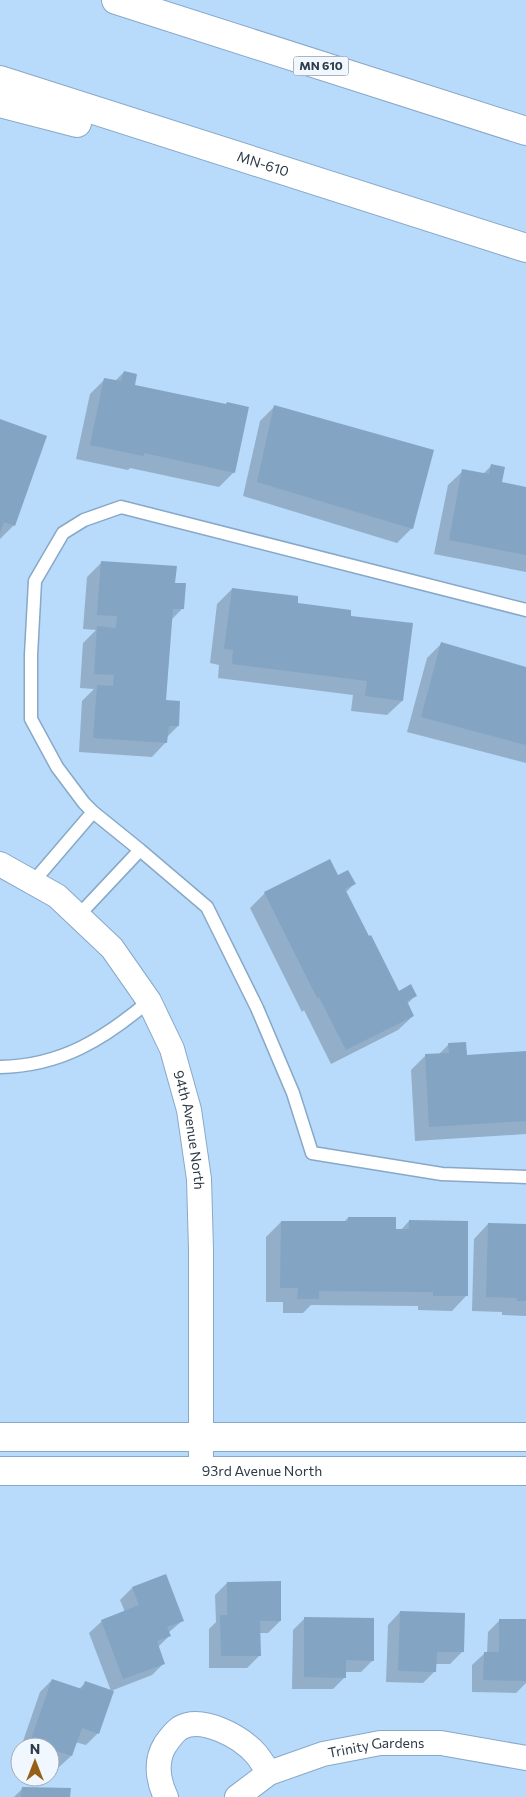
<svg xmlns="http://www.w3.org/2000/svg" width="526" height="1797" viewBox="0 0 526 1797" font-family="Commissioner,sans-serif">
	<rect width="100%" height="100%" fill="#b8dafb"/>
	<path fill="#0003" d="M124,372L133,385L234,472L219,487L130,468L128,470L76,459L90,394L105,379L115,381Z
		M275,406L412,528L397,543L243,496L260,421Z
		M0,421L14,525L0,539Z
		M492,465L501,483L526,488V572L434,554L448,485L463,471L483,474Z
		M102,562L174,584L182,609L170,621L165,702L178,726L167,737L166,742L152,757L79,752L82,701L94,689L80,688L83,643L96,630L83,629L87,577Z
		M232,589L349,617L402,701L387,715L351,711L353,695L218,678L219,665L210,663L217,604Z
		M441,644L526,668V763L407,732L427,658Z
		M338,877L354,884L345,893L398,992L415,996L407,1004L413,1016L398,1030L331,1064L304,1010L302,1012L250,908L265,893Z
		M449,1044L466,1056L526,1052V1134L415,1141L411,1070L426,1055L439,1054Z
		M348,1218L394,1230H401L409,1221L466,1296L452,1311L418,1310V1306L311,1305L303,1313H283V1302H266V1237L281,1222H344Z
		M488,1224L526,1225V1316L502,1315V1312L472,1311L474,1239Z
		M227,1583L280,1621L268,1633H259V1656L247,1668H209V1629L216,1622L215,1595Z
		M132,1588L183,1620L168,1633L169,1636L158,1647L164,1663L152,1675L111,1691L89,1633L102,1621L125,1612L120,1600Z
		M400,1612L462,1652L450,1664H435V1671L423,1683L386,1682L388,1625Z
		M305,1618L373,1660L361,1672H345V1677L333,1689H292L293,1630Z
		M500,1620L526,1621V1683L516,1693L472,1692V1665L485,1653H487L488,1632Z
		M52,1680L79,1689L85,1683L98,1733L86,1745L75,1742L71,1756L58,1768L50,1765V1747H21L40,1692Z
		M22,1789L69,1797H14Z"/>
	<path fill="#84a4c3" d="M124,371L137,374L135,385L226,404L227,402L249,407L235,473L144,453V456L90,445L104,378L121,381Z
		M274,405L434,450L413,529L257,482Z
		M0,419L47,436L15,526L4,522L0,533Z
		M491,464L505,467L502,482L526,487V555L449,540L462,469L489,474Z
		M101,561L177,566L175,583H186L184,609H173L166,700L180,701L179,726H169L167,743L93,738L97,685L113,686L114,675L94,674L97,626L116,628L117,616L97,615Z
		M232,588L298,596V603L351,610V616L413,623L403,701L365,696L367,681L232,664L233,650L224,649Z
		M441,642L526,667V745L421,717Z
		M330,859L338,875L348,870L356,884L345,889L369,936L371,935L399,991L411,984L417,996L407,1001L414,1016L346,1050L319,997L317,998L264,892Z
		M466,1042L467,1055L526,1051V1121L429,1127L425,1054L449,1053L448,1043Z
		M348,1217H396V1229H409V1220L468,1221V1296H433V1292L319,1291V1299H297L298,1288H280L281,1221H348Z
		M488,1223L526,1224V1301H517V1298L486,1297Z
		M166,1574L184,1621L167,1627L171,1636L157,1641L165,1664L123,1679L101,1620L139,1605L132,1587Z
		M281,1581V1621H260L261,1656H221L220,1615H227V1582Z
		M400,1611L465,1613L464,1652H437L436,1672L398,1671Z
		M304,1617L374,1618V1661L346,1660V1678L304,1677Z
		M499,1619H526V1681L483,1680L484,1652H499Z
		M52,1679L82,1689L85,1681L114,1691L99,1734L82,1728L72,1756L50,1749V1747H44L30,1742Z
		M22,1787L71,1788L70,1797H21Z"/>
	<g fill="none" stroke-linecap="round" stroke-linejoin="round">
		<g stroke="#88a8c8" stroke-width="15">
			<path id="lane" d="M93,812L140,850
				M33,882L93,812L84,803L57,767L31,719V655L35,581L63,533L84,520L121,507L526,610
				M78,916L140,850L207,907L257,1008L293,1093L312,1153L442,1174L526,1177
				M0,1067C61,1066 104,1039 149,1001"/>
		</g>
		<g stroke="#88a8c8" stroke-width="26">
			<g id="street">
				<path id="s1" d="M0,864L57,896L112,948L149,1001L172,1049L189,1110L199,1179L201,1250V1471"/>
				<path d="M166,1797C158,1781 155,1761 165,1745C169,1739 173,1733 180,1728C202,1715 241,1737 256,1754C261,1760 265,1767 269,1773"/>
				<path id="s2" d="M237,1797L269,1773L323,1754L380,1743H441L526,1758"/>
			</g>
		</g>
		<g stroke="#88a8c8" stroke-width="30">
			<g id="secondary">
				<path d="M0,1437H526"/>
				<path id="s3" d="M0,1471H526"/>
			</g>
		</g>
		<g stroke="#88a8c8" stroke-width="30">
			<g id="highway">
				<path d="M116,0L526,131"/>
				<path id="s4" d="M0,80L526,248"/>
				<path d="M0,103L77,123"/>
			</g>
		</g>
		<use href="#lane" stroke="#fff" stroke-width="12"/>
		<use href="#street" stroke="#fff" stroke-width="24"/>
		<use href="#secondary" stroke="#fff" stroke-width="28"/>
		<use href="#highway" stroke="#fff" stroke-width="28"/>
	</g>
	<g text-anchor="middle" stroke-width="5" stroke-linejoin="round" paint-order="stroke">
		<rect fill="#f0f7fe" stroke="#68737f" stroke-width="1" x="293.5" y="56.5" width="55" height="19" rx="4"/>
		<g font-size="12" font-weight="bold" fill="#2e3b48">
			<text x="321" y="70">MN 610</text>
		</g>
		<g font-size="14" fill="#2e3b48" stroke="#f0f7fe">
			<text dy="5" stroke="none"><textPath href="#s4" startOffset="276">MN-610</textPath></text>
			<text dy="5" stroke="none"><textPath href="#s1" startOffset="342">94th Avenue North</textPath></text>
			<text dy="5" stroke="none"><textPath href="#s3" startOffset="262">93rd Avenue North</textPath></text>
			<text dy="5" stroke="none"><textPath href="#s2" startOffset="151">Trinity Gardens</textPath></text>
		</g>
	</g>
	<g transform="translate(35 1762)"><circle r="24" fill="#f0f7fe" stroke="#a2acb5"/>
	<path d="M0-4L9 19L0 12L-9 19Z" fill="#966017"/>
	<text y="-8" font-size="14" font-weight="bold" text-anchor="middle" fill="#2e3b48">N</text>
	</g>
</svg>
